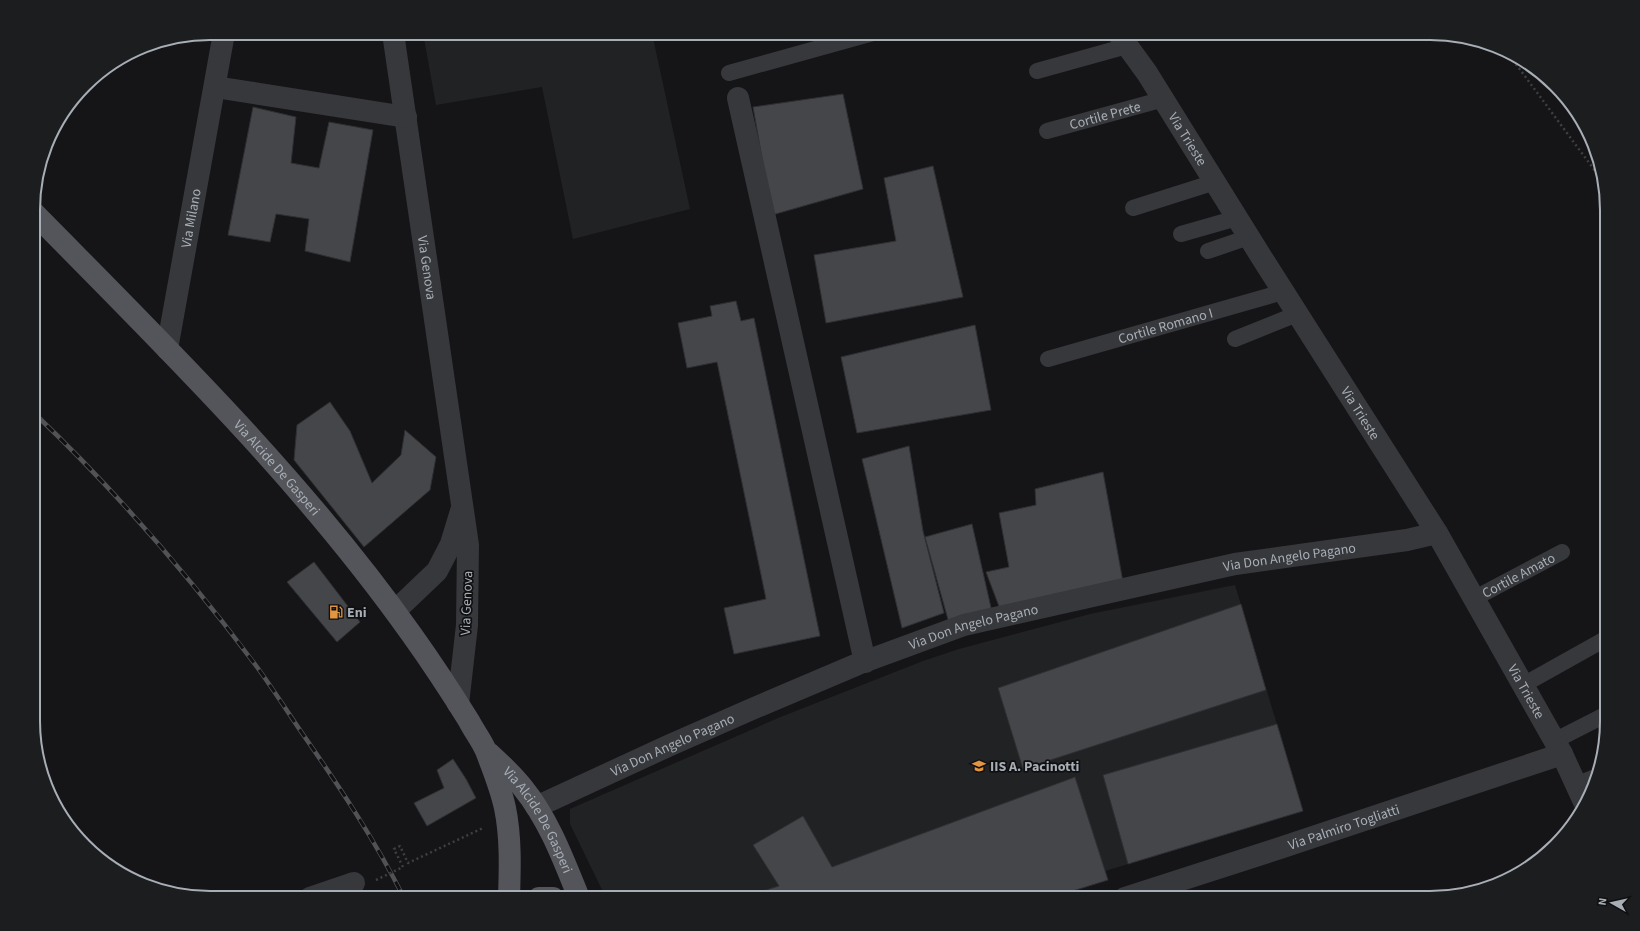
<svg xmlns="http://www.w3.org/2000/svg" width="1640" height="931" viewBox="0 0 1640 931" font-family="'Source Sans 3',sans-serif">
	<rect width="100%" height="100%" fill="#151517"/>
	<path fill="#212224" d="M423,33H652L690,209L573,239L542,87L436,105Z
		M1235,585L1303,811L1016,898H606L570,824V809L778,718L923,661L959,649L1090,614Z"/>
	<path fill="#44464a" stroke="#2f3033" d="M843,94L863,189L772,215L753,107Z
		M253,107L296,117L291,163L319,168L329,122L373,130L350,262L305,251L309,219L276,214L270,242L228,235Z
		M933,166L963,297L826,323L814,255L896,241L884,178Z
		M736,301L741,321L754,318L820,636L734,654L724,608L766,599L717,362L687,368L678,323L712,316L710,306Z
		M975,325L991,410L857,433L841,357Z
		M330,402L350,431L372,483L401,455L405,430L436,457L430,490L364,547L294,460L297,425Z
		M909,446L923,531L944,613L902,628L862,459Z
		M1103,472L1123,582L1000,609L986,572L1009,567L999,513L1036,505L1035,489Z
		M972,524L992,612L949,623L925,537Z
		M314,562L360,622L337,642L287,582Z
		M1241,604L1266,690L1023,769L998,688Z
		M1277,724L1303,811L1128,864L1103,775Z
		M453,759L466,779L476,798L427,826L414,803L444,788L437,770Z
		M1075,777L1108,880L1050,898H740L779,886L753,845L803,816L832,867Z"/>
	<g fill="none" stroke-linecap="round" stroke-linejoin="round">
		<path stroke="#3d3f42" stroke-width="2.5" stroke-dasharray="2 3" stroke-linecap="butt" d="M1507,52L1604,183
			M403,867L394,849L400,846L408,863L483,828"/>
		<g stroke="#36383c" stroke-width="16">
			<path d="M1037,71L1127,46"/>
			<path d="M729,73L873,33"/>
			<path id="s1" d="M1047,131L1164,99"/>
			<path d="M1133,208L1215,182"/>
			<path d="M1181,234L1237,218"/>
			<path d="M1208,251L1249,237"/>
			<path d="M1235,339L1297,314"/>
			<path id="s2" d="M1048,359L1283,292"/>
			<path id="s3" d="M1475,598L1562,552"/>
			<path d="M1523,685L1607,638"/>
			<path d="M1554,741L1607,714"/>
			<path d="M1576,785L1593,778"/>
		</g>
		<g stroke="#36383c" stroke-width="22">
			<path id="s4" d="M393,33L468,545L467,625L458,704"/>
			<path id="s5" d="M1118,33L1147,73L1262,258L1437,533L1562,754L1585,804"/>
			<path d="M215,87L406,117"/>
			<path d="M738,98L865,662"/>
			<path id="s6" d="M167,349L224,33"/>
			<path d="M395,611L437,571L451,544L461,511"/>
			<path id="s7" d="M536,807L668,746L752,709L858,664L964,625L1235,564L1407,540L1437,533"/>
			<path d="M310,898L354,883"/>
			<path id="s8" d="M1125,898L1280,848L1562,754"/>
		</g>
		<g stroke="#53555a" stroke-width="22">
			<path id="s9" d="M34,213C167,348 303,481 412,635C432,663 451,692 469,721C474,731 482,741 486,751C493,769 501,789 505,808C511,837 510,868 509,898"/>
			<path id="s10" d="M489,753C501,764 513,775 523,788C549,820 564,861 579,898"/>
			<path d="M539,898H553"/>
		</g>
		<g stroke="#505256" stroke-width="4.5">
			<path id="rail" d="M34,413C116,491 190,577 257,667C273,689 287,711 302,733C339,786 375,840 404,898"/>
		</g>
		<use href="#rail" stroke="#101012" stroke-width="3" stroke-dasharray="9" stroke-linecap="butt"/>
		<path stroke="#3d3f42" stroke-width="2.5" stroke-dasharray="2 3" stroke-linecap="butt" d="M376,880L403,867"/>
	</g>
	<defs>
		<g id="fuel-bare" transform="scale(1.08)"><path d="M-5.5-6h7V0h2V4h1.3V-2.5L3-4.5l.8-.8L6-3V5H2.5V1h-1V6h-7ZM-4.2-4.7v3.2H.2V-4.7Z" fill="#e49540" stroke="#101012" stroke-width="2.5" paint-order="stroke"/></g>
		<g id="school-bare" transform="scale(1.08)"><path d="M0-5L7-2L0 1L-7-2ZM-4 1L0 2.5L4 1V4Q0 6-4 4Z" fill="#e49540" stroke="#101012" stroke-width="2.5" paint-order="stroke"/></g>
	</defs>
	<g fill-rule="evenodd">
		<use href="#fuel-bare" x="336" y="612"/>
		<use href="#school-bare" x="979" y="766"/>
	</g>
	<g text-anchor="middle" stroke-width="3.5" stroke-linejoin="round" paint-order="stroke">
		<g font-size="14" fill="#a8aeb6" stroke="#101012">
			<text dy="5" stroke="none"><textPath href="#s1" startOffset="60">Cortile Prete</textPath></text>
			<text dy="5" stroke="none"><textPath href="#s5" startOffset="127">Via Trieste</textPath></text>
			<text dy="5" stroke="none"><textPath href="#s6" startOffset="133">Via Milano</textPath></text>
			<text dy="5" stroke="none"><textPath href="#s4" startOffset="237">Via Genova</textPath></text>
			<text dy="5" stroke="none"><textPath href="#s2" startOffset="122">Cortile Romano I</textPath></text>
			<text dy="5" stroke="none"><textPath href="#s5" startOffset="451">Via Trieste</textPath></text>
			<text dy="5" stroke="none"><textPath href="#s9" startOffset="352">Via Alcide De Gasperi</textPath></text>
			<text dy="5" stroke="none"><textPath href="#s7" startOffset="798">Via Don Angelo Pagano</textPath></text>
			<text dy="5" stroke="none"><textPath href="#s3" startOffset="49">Cortile Amato</textPath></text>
			<text transform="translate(466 603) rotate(-88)" y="5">Via Genova</text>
			<text dy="5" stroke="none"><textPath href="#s7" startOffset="474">Via Don Angelo Pagano</textPath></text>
			<text dy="5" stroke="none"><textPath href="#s5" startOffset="775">Via Trieste</textPath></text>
			<text dy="5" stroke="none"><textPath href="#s7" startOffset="150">Via Don Angelo Pagano</textPath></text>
			<text dy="5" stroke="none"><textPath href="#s10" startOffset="84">Via Alcide De Gasperi</textPath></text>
			<text dy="5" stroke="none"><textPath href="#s8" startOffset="230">Via Palmiro Togliatti</textPath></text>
		</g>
		<g font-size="14" font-weight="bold" fill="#a8aeb6" stroke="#101012" text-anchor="start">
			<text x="347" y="617">Eni</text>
			<text x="990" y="771">IIS A. Pacinotti</text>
		</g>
	</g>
	<path d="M0 0H1640V931H0ZM210 40H1430A170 170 0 0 1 1600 210V721A170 170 0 0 1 1430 891H210A170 170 0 0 1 40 721V210A170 170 0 0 1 210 40Z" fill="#1c1d1f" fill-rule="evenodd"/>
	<path fill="none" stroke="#a8aeb6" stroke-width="2" d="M210 40H1430A170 170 0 0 1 1600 210V721A170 170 0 0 1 1430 891H210A170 170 0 0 1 40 721V210A170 170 0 0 1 210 40Z"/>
	<g transform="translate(1612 903) rotate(278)" stroke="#101012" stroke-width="3" paint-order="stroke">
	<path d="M0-3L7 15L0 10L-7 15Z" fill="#a8aeb6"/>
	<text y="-6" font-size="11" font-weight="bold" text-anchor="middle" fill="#a8aeb6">N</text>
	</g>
</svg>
